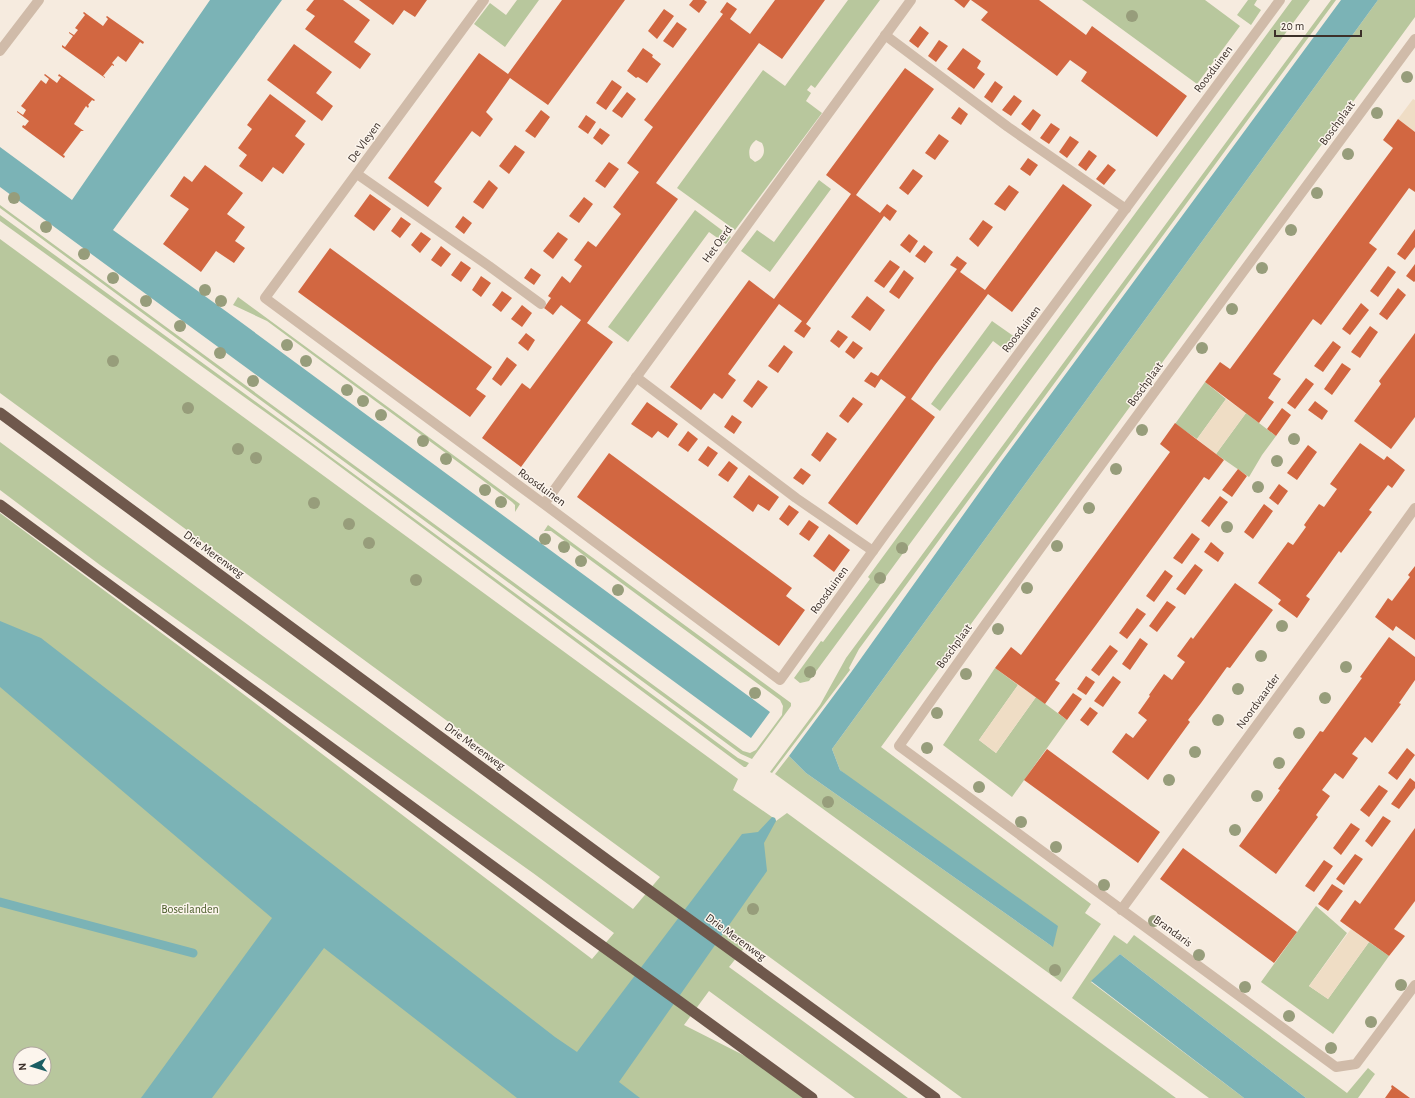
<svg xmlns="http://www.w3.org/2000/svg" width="1415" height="1098" viewBox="0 0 1415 1098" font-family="'Alegreya Sans',sans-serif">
	<rect width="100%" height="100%" fill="#f6ebdf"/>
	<path fill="#b8c79d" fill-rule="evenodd" d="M517,0H539L505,47L474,24L490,3L506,15Z
		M848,0H880L815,88L811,85L807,90L811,93L806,101L822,113L735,230L677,188L763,70L785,86ZM756,140L762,143C766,151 764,159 755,162L750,158C748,150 750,145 756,140Z
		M1082,0H1205L1240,26L1197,84Z
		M1248,0H1257L1254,5L1261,10L1251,25L1237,15Z
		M1292,0H1310L809,681L800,683L794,678L821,641L823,642L870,579L868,577Z
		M1331,0H1336L859,649L849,668L850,670L772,773L770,772L820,705L846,658Z
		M1378,0H1415V17L881,747L1091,904L1085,913L1101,924L1061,982L775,774L789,756L806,773L1053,947L840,770L832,749Z
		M819,180L831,189L770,272L741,251L757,230L774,242Z
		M0,205L743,751L750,753L756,750L782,715L783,706L780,700L551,531H544L548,525L791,703V706L752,759L741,754L0,208Z
		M695,210L731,237L726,244L709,232L628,342L608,327Z
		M0,215L312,443L738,758L749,763L746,767H744L311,445L0,221Z
		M0,239L738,779L733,790L772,817L775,818L776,821L787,813L1176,1098H962L749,942L729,967L908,1098H855L709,991L684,1025L757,1062L807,1098H0V513L218,675L592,959L614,933L533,873L100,565L0,490V442L633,909L660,877L0,393ZM20,1054H44V1078H20Z
		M238,297L520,504L515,512V505L512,502L267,321L233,305Z
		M992,321L1019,340L1009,353L993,341L940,411L931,404Z
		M1205,382L1226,399L1197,439L1175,424Z
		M1246,413L1276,436L1262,455L1249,477L1216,454Z
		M995,668L1018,685L979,740L996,753L1036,697L1067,720L1012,797L943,745Z
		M1316,906L1347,933L1309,986L1328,999L1369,942L1389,956L1333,1034L1261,982Z
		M1114,935L1127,944L1134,935L1347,1093L1368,1068L1375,1074L1358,1098H1306L1120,954L1091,982L1244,1098H1209L1072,998Z"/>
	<path fill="#efddc5" d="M1413,99L1415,100V132L1398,119Z
		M1226,399L1246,413L1216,454L1197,439Z
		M1018,685L1036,697L996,753L979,740Z
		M1351,929L1369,942L1328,999L1309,986Z"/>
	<path fill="#7bb3b6" d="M210,0H282L113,230L227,312L770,712L751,738L0,187V147L72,200Z
		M1341,0H1378L832,749L840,770L1058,926L1053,947L806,773L789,756L852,671L998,466Z
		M0,621L41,638L555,1037L577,1052L742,834L758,832L772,817L775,818L776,821L764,843L767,871L619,1082L640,1098H517L324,948L212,1098H141L272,918L0,687Z
		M1120,954L1306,1098H1244L1091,981Z"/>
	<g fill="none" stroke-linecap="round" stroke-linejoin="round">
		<path stroke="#7bb3b6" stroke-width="9" d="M0,902L193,953"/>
	</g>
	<path fill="#d26741" d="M314,0H343L370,20L354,42L371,54L360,69L305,29L315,16L306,10Z
		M359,0H427L415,17L404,10L393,25Z
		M562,0H625L548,105L510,78L486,112L493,119L480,137L472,131L434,182L442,188L428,207L388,178L479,53L508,74Z
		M693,0H704L707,2L699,13L689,5Z
		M775,0H825L782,59L759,43L656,183L678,199L587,323L613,342L521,467L482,438L522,383L530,389L581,320L561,305L553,315L544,308L551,298L548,296L562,276L570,283L582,266L574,260L588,241L596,247L621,214L613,207L639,172L627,163L653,127L644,120L723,14L720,12L727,2L737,9L730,19L750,34Z
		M954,0H970L964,8Z
		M971,0H1039L1086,35L1092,26L1187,96L1157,137L1081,81L1087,72L1070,60L1057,76L981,20L988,12Z
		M664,9L674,16L657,39L648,31Z
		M84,12L103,26L108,19L106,17L107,16L144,42L143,44L140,42L126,62L118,56L112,63L114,65V66L112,65L103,76L105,77V78L62,47V45L65,47L73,36L69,33V32L74,35L78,30L75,28L85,15L83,13Z
		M677,22L687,29L673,48L663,41Z
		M920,26L929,33L918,48L909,41Z
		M939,40L948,46L936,62L928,56Z
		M294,44L332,72L316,93L333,106L322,121L267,80Z
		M643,48L653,55L652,57L661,64L647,83L638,77L636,78L627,71Z
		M963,48L981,61L977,68L985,74L974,89L947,69Z
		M905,68L934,89L856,195L880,213L887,204L897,211L890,221L884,216L806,324L811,328L804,338L794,331L802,321L779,304L728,374L736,380L723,398L722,399L714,393L701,410L670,387L749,280L774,299L800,264L851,194L826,175Z
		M45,74L57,83L61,77L58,76L59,74L95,100L94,101L92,100L88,105L89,106L88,108L86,106L74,124L84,131H81L63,155L65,156L64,158L22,127L23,125L25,126L29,121L17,112V111L23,115L26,110L21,106L41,80L46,84L49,79L44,75Z
		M612,80L622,87L606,110L596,103Z
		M995,81L1003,87L992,103L984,97Z
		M627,92L636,99L622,118L612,111Z
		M270,94L306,121L295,136L305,144L283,174L273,167L262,182L239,166L247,155L238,148L252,129L247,125Z
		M1014,95L1022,101L1011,116L1002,110Z
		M959,107L968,114L961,125L951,118Z
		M1033,109L1041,115L1030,131L1021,124Z
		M541,110L550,117L535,138L525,131Z
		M586,115L596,122L588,134L578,127Z
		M1398,119L1415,132V192L1409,188L1369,243L1377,249L1321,325L1313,319L1273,374L1281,379L1268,398L1274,402L1259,423L1205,382L1220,362L1230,369L1298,277L1393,148L1383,140Z
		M1051,123L1060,129L1049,144L1040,138Z
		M600,128L610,135L602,145L593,138Z
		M939,134L949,141L935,160L925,153Z
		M1070,136L1079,142L1067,158L1059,152Z
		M515,145L525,152L509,174L499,166Z
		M1089,150L1097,156L1086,171L1078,165Z
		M1028,158L1038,165L1030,176L1020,169Z
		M609,162L619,169L605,188L595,181Z
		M1108,164L1116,170L1104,185L1096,179Z
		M205,165L243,193L227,214L245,227L235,241L245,248L234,263L216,251L201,272L163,244L189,209L170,196L184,176L192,182Z
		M913,169L923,176L908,195L899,188Z
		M489,180L498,188L483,209L473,202Z
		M1063,184L1092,205L1012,312L988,294L935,365L911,399L935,417L857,525L828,503L906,397L881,379L875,388L864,381L871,372L878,376L957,269L950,265L957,256L967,263L960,272L985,290Z
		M1009,185L1019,192L1005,211L994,204Z
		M370,194L391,209L374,231L354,216Z
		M584,197L593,204L579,223L569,216Z
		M463,216L472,223L464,234L455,227Z
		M401,217L411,224L400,238L391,231Z
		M983,220L993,227L978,247L969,239Z
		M1415,229V247L1405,260L1397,254Z
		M421,232L431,239L420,253L411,245Z
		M558,232L568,239L553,259L543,251Z
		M909,234L918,241L910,253L900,245Z
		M924,245L933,252L925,263L915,256Z
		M441,246L451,254L441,267L431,260Z
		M330,248L492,367L476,389L486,396L470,417L298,292Z
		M890,260L900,267L884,288L874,281Z
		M461,261L471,268L461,282L451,275Z
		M1415,264V281L1414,282L1406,276Z
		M1388,266L1396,272L1378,297L1370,291Z
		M531,268L541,275L534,285L524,278Z
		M904,270L914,278L899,299L889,292Z
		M481,276L491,283L481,297L472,290Z
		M1398,288L1406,295L1387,320L1379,314Z
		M502,291L512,298L501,312L492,305Z
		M867,296L885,310L870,331L851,317Z
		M1361,303L1369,310L1350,335L1342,329Z
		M522,305L532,313L522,327L511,319Z
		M1370,326L1378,332L1360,358L1351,352Z
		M838,330L848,337L839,348L830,341Z
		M526,333L535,340L528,351L518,343Z
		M1415,333V417L1391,449L1354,421L1381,384L1379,381Z
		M853,341L863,348L854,359L845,352Z
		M1333,341L1341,347L1323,372L1314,366Z
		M784,345L793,352L778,373L768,366Z
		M507,357L517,365L501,386L492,379Z
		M1342,363L1351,369L1332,395L1324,389Z
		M1306,378L1314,384L1295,409L1287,403Z
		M758,380L768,387L752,408L743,401Z
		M853,397L863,404L848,423L839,416Z
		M1315,401L1328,411L1322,420L1308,410Z
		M647,402L678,424L668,438L658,431L652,438L631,424Z
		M1282,408L1291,415L1276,436L1267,429Z
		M732,415L742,422L734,434L724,427Z
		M1175,423L1224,460L1209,480L1204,477L1096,625L1055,680L1060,683L1045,704L995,668L1011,647L1021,655L1048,618L1170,452L1160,444Z
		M688,431L698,439L688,452L678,445Z
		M827,432L837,439L820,462L811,455Z
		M1360,443L1384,460L1387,456L1405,470L1392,488L1388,485L1369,510L1372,512L1341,553L1339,551L1311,590L1306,596L1310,599L1297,618L1278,604L1281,600L1258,583L1288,542L1293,545L1306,527L1304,525L1319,504L1324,507L1337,489L1330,484Z
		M1308,445L1317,452L1297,480L1287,473Z
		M708,446L718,453L708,467L698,460Z
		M609,453L792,588L786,596L805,610L779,646L577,497Z
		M729,461L738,468L728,482L718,475Z
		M801,468L811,475L803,485L793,478Z
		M1238,469L1247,476L1232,497L1222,490Z
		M749,475L779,497L769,511L758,504L753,512L733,497Z
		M1279,484L1288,491L1278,505L1269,498Z
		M1220,496L1228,502L1209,527L1201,521Z
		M1264,504L1273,511L1253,539L1244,532Z
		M789,505L799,512L788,526L779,519Z
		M809,520L819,527L809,541L799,534Z
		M1192,533L1200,539L1182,564L1173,558Z
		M829,534L850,550L834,572L813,556Z
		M1211,542L1224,553L1218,562L1204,552Z
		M1195,564L1203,570L1185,595L1176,589Z
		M1415,566V640L1396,626L1393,631L1375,617L1388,598L1392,601L1410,577L1408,575Z
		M1165,570L1173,576L1154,602L1146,596Z
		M1235,583L1273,610L1230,668L1227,667L1201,703L1188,720L1190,722L1148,780L1112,752L1126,733L1133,738L1147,720L1138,713L1150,696L1149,695L1164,674L1172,680L1185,662L1177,656L1191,637L1193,639Z
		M1167,601L1176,607L1157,632L1149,626Z
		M1137,608L1146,614L1127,639L1119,633Z
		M1389,637L1415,657V680L1399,703L1401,704L1372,743L1365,737L1352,754L1358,758L1343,779L1335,773L1322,790L1330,796L1316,815L1318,817L1276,874L1239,846L1280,790L1278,789L1320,731L1323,732L1362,678L1360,677Z
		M1140,638L1148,644L1130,670L1122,664Z
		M1110,645L1118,651L1099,676L1091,670Z
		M1086,676L1095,682L1086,695L1077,689Z
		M1113,676L1121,682L1103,707L1094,701Z
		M1073,693L1082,699L1067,720L1058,713Z
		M1090,707L1098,713L1088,726L1080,720Z
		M1407,748L1415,755L1397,780L1388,773Z
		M1047,749L1160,832L1138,863L1024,780Z
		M1410,778L1415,782V788L1399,809L1391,804Z
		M1379,785L1388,791L1369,817L1360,810Z
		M1383,816L1391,821L1372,847L1365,841Z
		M1351,823L1360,829L1341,855L1333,848Z
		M1415,828V901L1394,929L1405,936L1389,956L1340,921L1355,900L1360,904Z
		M1183,848L1297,932L1274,963L1160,879Z
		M1355,854L1363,859L1344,885L1336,879Z
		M1324,860L1333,866L1314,892L1305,886Z
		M1332,884L1343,891L1328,911L1318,904Z
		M1392,1085L1410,1098H1385L1392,1088L1391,1087Z"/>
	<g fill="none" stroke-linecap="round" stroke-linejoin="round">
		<path stroke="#d0bba9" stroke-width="10" d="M885,35L1008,127L1126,209
			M357,174L489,266L541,304
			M636,377L796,498L873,551"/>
		<path stroke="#d0bba9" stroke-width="10" d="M484,0L265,298L544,504L780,680L888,530L1280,0
			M1415,39C1242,274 1067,507 899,746L1336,1067L1356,1064L1415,985
			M0,51L39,0
			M544,504L911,0
			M1121,910L1345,605L1415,508"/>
		<path stroke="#6f584c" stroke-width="11" d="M0,413L614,865L935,1098
			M0,505L570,923L680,1002L812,1098"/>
	</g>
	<g fill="#979d7b">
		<circle cx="1132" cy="16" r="6"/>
		<circle cx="1407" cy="77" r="6"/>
		<circle cx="1377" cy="113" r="6"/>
		<circle cx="1348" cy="154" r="6"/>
		<circle cx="1317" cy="193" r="6"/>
		<circle cx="14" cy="198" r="6"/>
		<circle cx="46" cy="227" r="6"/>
		<circle cx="1291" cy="230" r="6"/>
		<circle cx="84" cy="254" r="6"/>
		<circle cx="1262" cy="268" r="6"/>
		<circle cx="113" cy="278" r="6"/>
		<circle cx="205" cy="290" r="6"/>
		<circle cx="146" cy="301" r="6"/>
		<circle cx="221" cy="301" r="6"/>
		<circle cx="1232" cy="309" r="6"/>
		<circle cx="180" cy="326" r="6"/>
		<circle cx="287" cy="345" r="6"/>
		<circle cx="1202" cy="348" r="6"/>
		<circle cx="220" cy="353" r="6"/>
		<circle cx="113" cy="361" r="6"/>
		<circle cx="306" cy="361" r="6"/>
		<circle cx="253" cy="381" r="6"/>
		<circle cx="347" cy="390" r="6"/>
		<circle cx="363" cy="401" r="6"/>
		<circle cx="188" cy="408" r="6"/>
		<circle cx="381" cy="415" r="6"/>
		<circle cx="1142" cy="430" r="6"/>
		<circle cx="1294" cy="439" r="6"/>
		<circle cx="423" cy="441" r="6"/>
		<circle cx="238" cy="449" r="6"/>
		<circle cx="256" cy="458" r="6"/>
		<circle cx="446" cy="459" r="6"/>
		<circle cx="1277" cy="461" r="6"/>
		<circle cx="1116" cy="469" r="6"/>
		<circle cx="1258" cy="487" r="6"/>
		<circle cx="485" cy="490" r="6"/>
		<circle cx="501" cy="502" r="6"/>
		<circle cx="314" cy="503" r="6"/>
		<circle cx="1089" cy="508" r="6"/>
		<circle cx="349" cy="524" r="6"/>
		<circle cx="1227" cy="527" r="6"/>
		<circle cx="545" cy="539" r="6"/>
		<circle cx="369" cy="543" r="6"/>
		<circle cx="1057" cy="546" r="6"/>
		<circle cx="564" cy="547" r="6"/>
		<circle cx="902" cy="548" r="6"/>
		<circle cx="581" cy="561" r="6"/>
		<circle cx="880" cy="578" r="6"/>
		<circle cx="416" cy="580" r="6"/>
		<circle cx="1027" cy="588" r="6"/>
		<circle cx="618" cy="590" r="6"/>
		<circle cx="1282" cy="626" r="6"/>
		<circle cx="998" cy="629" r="6"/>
		<circle cx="1261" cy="656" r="6"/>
		<circle cx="1346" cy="667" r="6"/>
		<circle cx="810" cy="672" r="6"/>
		<circle cx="966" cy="674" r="6"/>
		<circle cx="1238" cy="689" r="6"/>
		<circle cx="755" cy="693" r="6"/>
		<circle cx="1325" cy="698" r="6"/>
		<circle cx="937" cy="713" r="6"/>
		<circle cx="1218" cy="720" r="6"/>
		<circle cx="1299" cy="733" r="6"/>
		<circle cx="927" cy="748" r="6"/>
		<circle cx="1195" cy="752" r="6"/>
		<circle cx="1279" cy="763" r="6"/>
		<circle cx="1169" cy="780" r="6"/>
		<circle cx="979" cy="787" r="6"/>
		<circle cx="1257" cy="796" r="6"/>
		<circle cx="828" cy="802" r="6"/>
		<circle cx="1021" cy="822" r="6"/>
		<circle cx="1235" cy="830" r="6"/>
		<circle cx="1056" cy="847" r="6"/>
		<circle cx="1104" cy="885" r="6"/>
		<circle cx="753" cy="909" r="6"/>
		<circle cx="1154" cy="921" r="6"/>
		<circle cx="1199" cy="955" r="6"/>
		<circle cx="1055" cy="970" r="6"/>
		<circle cx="1401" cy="985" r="6"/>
		<circle cx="1245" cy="987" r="6"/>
		<circle cx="1289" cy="1016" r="6"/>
		<circle cx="1371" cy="1022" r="6"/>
		<circle cx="1331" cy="1048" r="6"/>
	</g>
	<g text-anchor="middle" stroke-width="3" stroke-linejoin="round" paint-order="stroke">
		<g font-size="12" fill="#3c302a" stroke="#fcf5ed">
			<text transform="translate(1213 69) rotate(-53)" y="4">Roosduinen</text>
			<text transform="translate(1337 123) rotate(-54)" y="4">Boschplaat</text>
			<text transform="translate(364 142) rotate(-54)" y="4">De Vleyen</text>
			<text transform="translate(717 244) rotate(-54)" y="4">Het Oerd</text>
			<text transform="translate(1021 329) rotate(-53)" y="4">Roosduinen</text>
			<text transform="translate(1145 384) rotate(-54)" y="4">Boschplaat</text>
			<text transform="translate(542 487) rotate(36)" y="4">Roosduinen</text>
			<text transform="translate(214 554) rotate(36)" y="4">Drie Merenweg</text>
			<text transform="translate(829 590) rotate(-54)" y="4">Roosduinen</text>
			<text transform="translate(954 646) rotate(-54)" y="4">Boschplaat</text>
			<text transform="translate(1258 701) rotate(-54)" y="4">Noordvaarder</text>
			<text transform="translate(475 746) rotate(36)" y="4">Drie Merenweg</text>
			<text transform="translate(1173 931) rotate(36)" y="4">Brandaris</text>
			<text transform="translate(736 937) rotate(36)" y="4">Drie Merenweg</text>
		</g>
		<g font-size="12" fill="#4a5d2a" stroke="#fcf5ed">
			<text x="190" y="913">Boseilanden</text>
		</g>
	</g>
	<g transform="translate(32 1066) rotate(265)"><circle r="19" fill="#fcf5ed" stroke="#afa69f"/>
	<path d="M0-3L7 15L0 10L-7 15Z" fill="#1a5d63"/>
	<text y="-6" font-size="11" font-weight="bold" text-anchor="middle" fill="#3c302a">N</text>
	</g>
	<path d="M1275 30v6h86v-6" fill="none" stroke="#3c302a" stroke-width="2"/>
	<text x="1281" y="30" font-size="12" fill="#3c302a" stroke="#fcf5ed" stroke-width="3" paint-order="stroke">20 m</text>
</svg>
